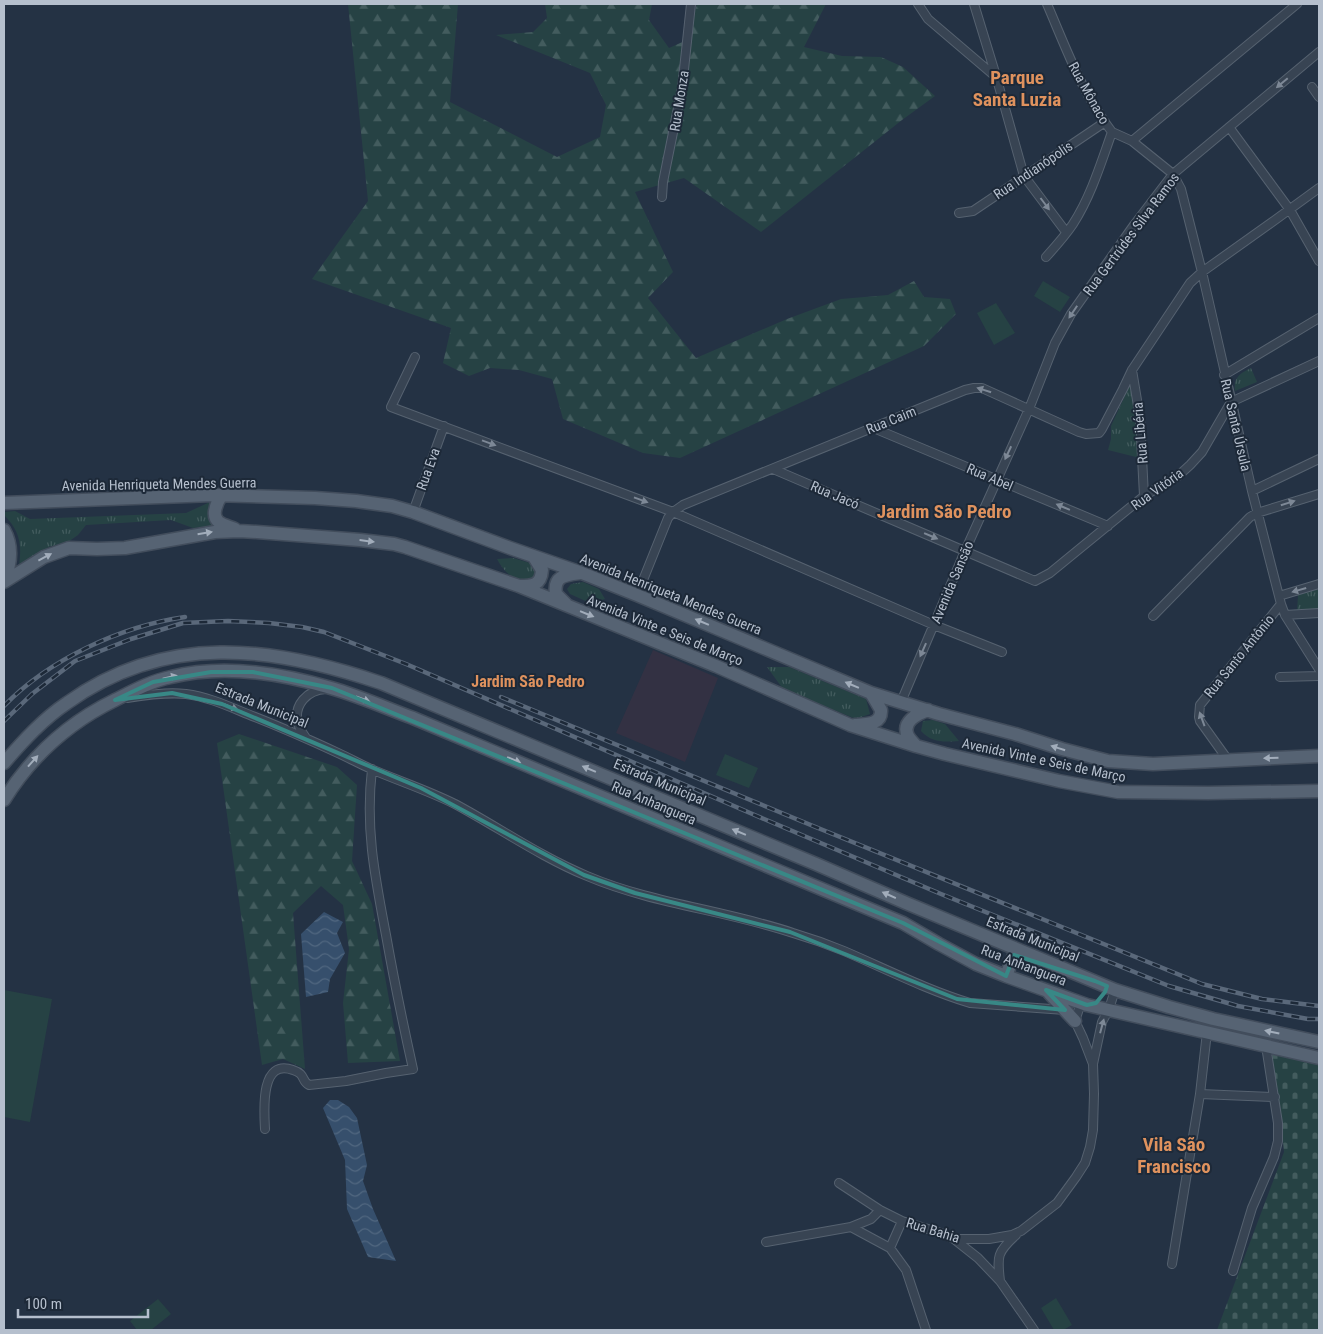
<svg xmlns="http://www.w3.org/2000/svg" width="1323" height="1334" viewBox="0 0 1323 1334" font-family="'Roboto Condensed',sans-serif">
	<defs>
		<pattern id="grass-tufts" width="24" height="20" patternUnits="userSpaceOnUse" patternTransform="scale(1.25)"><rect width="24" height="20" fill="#264244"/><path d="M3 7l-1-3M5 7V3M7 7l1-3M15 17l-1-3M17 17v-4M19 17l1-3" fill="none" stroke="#435c5e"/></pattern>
		<pattern id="forest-firs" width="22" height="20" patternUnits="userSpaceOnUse" patternTransform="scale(1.25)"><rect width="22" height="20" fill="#264244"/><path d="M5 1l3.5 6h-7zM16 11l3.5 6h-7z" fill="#435c5e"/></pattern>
		<pattern id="cemetery-stones" width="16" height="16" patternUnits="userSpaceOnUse" patternTransform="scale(1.25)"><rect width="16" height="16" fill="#264244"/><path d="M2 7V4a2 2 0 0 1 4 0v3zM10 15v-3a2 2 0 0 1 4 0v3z" fill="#435c5e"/></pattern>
		<pattern id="water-waves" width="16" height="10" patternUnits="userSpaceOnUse" patternTransform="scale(1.25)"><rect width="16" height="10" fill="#364f6c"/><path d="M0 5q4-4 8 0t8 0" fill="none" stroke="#516780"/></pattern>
	</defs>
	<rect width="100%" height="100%" fill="#243244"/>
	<path fill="#333143" d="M653,650L718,678L685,762L616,733Z"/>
	<path fill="url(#grass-tufts)" d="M1251,368L1257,382L1235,391C1233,378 1240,373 1251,368Z
		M1131,386L1133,387L1140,458L1108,450L1111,439V426L1129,387Z
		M210,502L212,505C209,513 208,518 214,526L193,528L171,520L86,525L78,535L68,542L49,547L19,566C22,544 20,531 4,515V512L15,511L30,519L186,513Z
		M513,558L530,563L538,569L539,576C535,578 530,580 527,581C512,581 503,570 497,559Z
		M583,582L599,589L605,599L590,603L570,594L567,589L571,584Z
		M1319,589V611L1297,612L1298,595Z
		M767,667H789L866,699L870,714L856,719L783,689Z
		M933,720L945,724L959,741C944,742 932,743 921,731L923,721Z"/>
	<path fill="url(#forest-firs)" d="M348,4H458L450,102L557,157L600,137L606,105L590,73L496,35L533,32L547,18L545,4H652L649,20L669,48L687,40L697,4H826L804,47L842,56L881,57L903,67L935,96L902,120L761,232L684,178L635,192L673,272L648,298L696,358L787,319L841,299L888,295L914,281L924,297L950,299L956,314L924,346L680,458L643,453L563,419L552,379L519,370L490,368L469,376L443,363L451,328L312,279L368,201Z
		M239,734L337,767L357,785L352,861L372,904L400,1061L348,1063L343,1003L349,949L343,905L321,886L293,913L305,1069L283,1059L262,1065L217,743Z"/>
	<path fill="url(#cemetery-stones)" d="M1270,1051L1319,1061V1330H1217L1284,1152L1278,1092Z"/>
	<path fill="#264244" d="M1043,281L1070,297L1060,312L1034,296Z
		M996,303L1015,333L994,345L977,313Z
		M725,754L758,768L749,788L716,775Z
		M4,990L52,999L30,1122L4,1117Z
		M1056,1298L1072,1325L1063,1330H1054L1041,1308Z
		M158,1299L171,1314L151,1330H137L130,1321Z"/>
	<path fill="url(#water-waves)" d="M324,912L343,922L337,933L345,953L330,979L328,992L306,997L301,934Z
		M330,1100H338L349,1107L357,1118L367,1165L363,1181L373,1209L396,1261L368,1257L347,1209L345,1160L323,1108Z"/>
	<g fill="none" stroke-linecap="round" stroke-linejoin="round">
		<g stroke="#566270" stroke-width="10">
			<path id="minor" d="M918,4L928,19L996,77
				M974,4L996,76L1024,176L1066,232
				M1312,87L1319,97
				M1229,127L1290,210L1319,261
				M1112,132L1132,141L1173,174L1181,189L1202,272L1252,491L1281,604L1285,615L1319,669
				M1132,141L1297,4
				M662,197L663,182L682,88L691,4
				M959,213L973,211L1105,122
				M1046,257C1055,247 1065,236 1073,224C1091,196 1101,163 1112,132C1082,93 1066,48 1047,4
				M415,357L391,407L673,512L934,625L1002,652
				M1132,370L1140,418L1144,496
				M1224,375L1319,318
				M871,427L1108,526
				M773,469L1035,581L1050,573L1144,496L1178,476L1190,465L1202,452L1231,402L1319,361
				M1252,491L1319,459
				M413,512L444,426
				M637,595L668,518L673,512L683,505L965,390L974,388H982L1079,432L1086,434L1099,433L1102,429L1123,389L1132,370L1190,283L1202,272L1275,220L1319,188
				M1279,596L1319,584
				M1285,615L1319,613
				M1153,616L1250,517L1257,513L1319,494
				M1280,677L1319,676
				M127,698C146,695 166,692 186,694C210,697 232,708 255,717C283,728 310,740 338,753C349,758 360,764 371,769C399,781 427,790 455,804C498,827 541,857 587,876C653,904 725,910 793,933C810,938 827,944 844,951C886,969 927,990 970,1003L1065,1010
				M901,702L965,551L1029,409L1055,343L1071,314L1134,225L1173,174L1319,52
				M306,738C303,734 300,729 298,724C293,705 307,690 326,689
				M1228,760L1200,721L1199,717L1200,705L1281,604
				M1081,1003L1075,1021L1083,1038L1093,1064
				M1200,1094L1275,1097
				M265,1129C264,1110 260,1058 293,1070C306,1074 301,1081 309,1085L346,1081L386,1073L413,1069C403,1024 394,980 386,935C375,877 365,828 372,769
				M839,1183L880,1210L902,1221L941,1233L954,1239H989L1012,1235L1021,1231L1057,1203L1076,1177L1085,1163L1090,1147L1093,1130L1094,1094L1093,1064L1102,1022L1109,1009L1115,990
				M851,1227L871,1219L880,1210
				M954,1239L978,1258L1000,1281L1034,1330
				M766,1242L851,1227L890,1248L906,1270L926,1330
				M890,1248L902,1221
				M1172,1264L1200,1094L1207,1032
				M1233,1271L1252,1208L1274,1157L1278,1141V1123L1266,1046
				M1000,1281C997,1256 997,1252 1016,1235"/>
		</g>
		<g stroke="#424d5c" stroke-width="15">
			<path id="primary" d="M222,495C218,500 216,505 215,511C213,524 226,525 235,529
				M4,503L213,495L315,498L356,501L392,506L413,512L510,548L582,573L637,595L871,693L939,714L1015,734L1062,749L1108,761L1153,764L1319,756
				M4,530C13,546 11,564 4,581
				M4,582L44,557L69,548L97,549L125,548L215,532L239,531L257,532L360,540L394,544L405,547L519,586L716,666L850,725L916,746L945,754L1059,781L1118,792L1208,793L1319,791
				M519,586C532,586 541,586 542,570L534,557
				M566,604L556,594C553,576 565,575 580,573
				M855,725C866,724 882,725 881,710L871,693
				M916,746C914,743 910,740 908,736C901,722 917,714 928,710
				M4,763C23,741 43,719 67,703C166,632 272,646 381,683L816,864L906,903L1115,990L1169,1007L1213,1019L1319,1042
				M4,800C32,755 68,723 115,700C133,691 151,681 171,677C223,664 280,673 331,688C359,696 386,708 413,718L903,923L939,944L976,964L1006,976L1087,1005L1319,1058
				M1006,976L1014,955
				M1049,993L1075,1021"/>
		</g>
		<use href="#minor" stroke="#384453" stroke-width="8"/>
		<use href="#primary" stroke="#566373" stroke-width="12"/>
		<g stroke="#5a687a" stroke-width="4.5">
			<path id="rail" d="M501,697L818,828L1202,984L1262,999L1319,1006
				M4,706C49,659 122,626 185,617
				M4,721L32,694L75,661L131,639L183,623L228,621L269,623L302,627L324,632L406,664L757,816L941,894L1169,986L1238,1006L1308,1019H1319"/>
		</g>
		<use href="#rail" stroke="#1d2938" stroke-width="2.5" stroke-dasharray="8" stroke-linecap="butt"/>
	</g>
	<defs><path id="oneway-solid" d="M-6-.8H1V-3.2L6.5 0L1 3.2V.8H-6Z" transform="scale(1.25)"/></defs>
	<g fill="#7d8896">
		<use href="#oneway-solid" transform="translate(1282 83) rotate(140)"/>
		<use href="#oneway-solid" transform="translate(1045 204) rotate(53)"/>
		<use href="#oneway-solid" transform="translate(1073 312) rotate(124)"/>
		<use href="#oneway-solid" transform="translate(984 390) rotate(-162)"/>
		<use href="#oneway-solid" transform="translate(489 443) rotate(20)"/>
		<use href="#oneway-solid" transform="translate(1008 453) rotate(115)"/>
		<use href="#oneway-solid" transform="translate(641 500) rotate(20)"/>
		<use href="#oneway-solid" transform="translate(1288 503) rotate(-17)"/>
		<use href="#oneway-solid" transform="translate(1063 507) rotate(-157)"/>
		<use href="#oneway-solid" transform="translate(931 536) rotate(23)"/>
		<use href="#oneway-solid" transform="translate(1299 590) rotate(164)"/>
		<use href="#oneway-solid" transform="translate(923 650) rotate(114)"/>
		<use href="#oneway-solid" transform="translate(231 707) rotate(22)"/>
		<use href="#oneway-solid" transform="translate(1202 719) rotate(-110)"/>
		<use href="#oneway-solid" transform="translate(1102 1026) rotate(-75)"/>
	</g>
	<g fill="#a2adbb">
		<use href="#oneway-solid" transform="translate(205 533) rotate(-9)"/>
		<use href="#oneway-solid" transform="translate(367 541) rotate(7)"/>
		<use href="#oneway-solid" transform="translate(45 557) rotate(-28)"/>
		<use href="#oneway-solid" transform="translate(587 614) rotate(22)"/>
		<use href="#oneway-solid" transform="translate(702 622) rotate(-157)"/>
		<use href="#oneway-solid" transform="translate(170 677) rotate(-13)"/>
		<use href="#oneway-solid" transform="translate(852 685) rotate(-157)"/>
		<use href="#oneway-solid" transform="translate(363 699) rotate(21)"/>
		<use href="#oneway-solid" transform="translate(1058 748) rotate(-162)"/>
		<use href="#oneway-solid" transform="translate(1271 758) rotate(178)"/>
		<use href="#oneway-solid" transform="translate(514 760) rotate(23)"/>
		<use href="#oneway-solid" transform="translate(33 761) rotate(-48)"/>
		<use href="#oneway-solid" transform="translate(589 769) rotate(-157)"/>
		<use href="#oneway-solid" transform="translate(739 832) rotate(-157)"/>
		<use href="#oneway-solid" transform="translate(889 895) rotate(-156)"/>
		<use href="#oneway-solid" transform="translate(1272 1032) rotate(-168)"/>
	</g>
	<path fill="none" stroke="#388886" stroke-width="4" stroke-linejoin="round" d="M211,672H253L332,688L903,923L1006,976L1014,955L1095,981L1107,986L1105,992L1096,1003L1087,1005L1046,990L1065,1010L957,999L790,932L635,893L584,875L421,788L222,704L172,693L115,700L153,682Z"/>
	<g text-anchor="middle" stroke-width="4" stroke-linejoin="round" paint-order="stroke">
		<g font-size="14" fill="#b5bfcd" stroke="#1d2938">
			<text transform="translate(1089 93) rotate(61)" y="5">Rua Mônaco</text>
			<text transform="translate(679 101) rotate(-81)" y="5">Rua Monza</text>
			<text transform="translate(1033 170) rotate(-34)" y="5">Rua Indianópolis</text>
			<text transform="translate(1131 234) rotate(-53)" y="5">Rua Gertrúdes Silva Ramos</text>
			<text transform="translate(891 420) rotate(-22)" y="5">Rua Caim</text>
			<text transform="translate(1236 425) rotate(77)" y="5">Rua Santa Úrsula</text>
			<text transform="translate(1140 433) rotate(-95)" y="5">Rua Libéria</text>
			<text transform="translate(428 469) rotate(-70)" y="5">Rua Eva</text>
			<text transform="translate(990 477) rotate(23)" y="5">Rua Abel</text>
			<text transform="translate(159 484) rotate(-1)" y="5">Avenida Henriqueta Mendes Guerra</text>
			<text transform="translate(1157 489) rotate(-36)" y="5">Rua Vitória</text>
			<text transform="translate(835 495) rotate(23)" y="5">Rua Jacó</text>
			<text transform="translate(952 582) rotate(-67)" y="5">Avenida Sansão</text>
			<text transform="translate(671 594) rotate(22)" y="5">Avenida Henriqueta Mendes Guerra</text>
			<text transform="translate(665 630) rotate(22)" y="5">Avenida Vinte e Seis de Março</text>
			<text transform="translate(1239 656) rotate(-51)" y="5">Rua Santo Antônio</text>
			<text transform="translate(262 705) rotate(22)" y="5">Estrada Municipal</text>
			<text transform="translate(1044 760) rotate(12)" y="5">Avenida Vinte e Seis de Março</text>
			<text transform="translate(660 782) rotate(23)" y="5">Estrada Municipal</text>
			<text transform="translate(654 803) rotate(23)" y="5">Rua Anhanguera</text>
			<text transform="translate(1033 939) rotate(22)" y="5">Estrada Municipal</text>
			<text transform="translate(1024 965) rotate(21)" y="5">Rua Anhanguera</text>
			<text transform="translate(933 1230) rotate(17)" y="5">Rua Bahia</text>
		</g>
		<g font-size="16" font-weight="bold" fill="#df925e" stroke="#1d2938">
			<text x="528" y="687">Jardim São Pedro</text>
		</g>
		<g font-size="19" font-weight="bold" fill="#df925e" stroke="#1d2938">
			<text x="1017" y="84">Parque<tspan x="1017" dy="22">Santa Luzia</tspan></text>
			<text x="944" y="518">Jardim São Pedro</text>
			<text x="1174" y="1151">Vila São<tspan x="1174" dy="22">Francisco</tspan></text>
		</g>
	</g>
	<rect width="1323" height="1334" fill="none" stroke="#b5bfcd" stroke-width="10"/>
	<path d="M18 1309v8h130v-8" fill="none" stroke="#b5bfcd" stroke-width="2.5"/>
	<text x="25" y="1309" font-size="15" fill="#b5bfcd" stroke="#1d2938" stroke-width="4" paint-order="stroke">100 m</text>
</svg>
